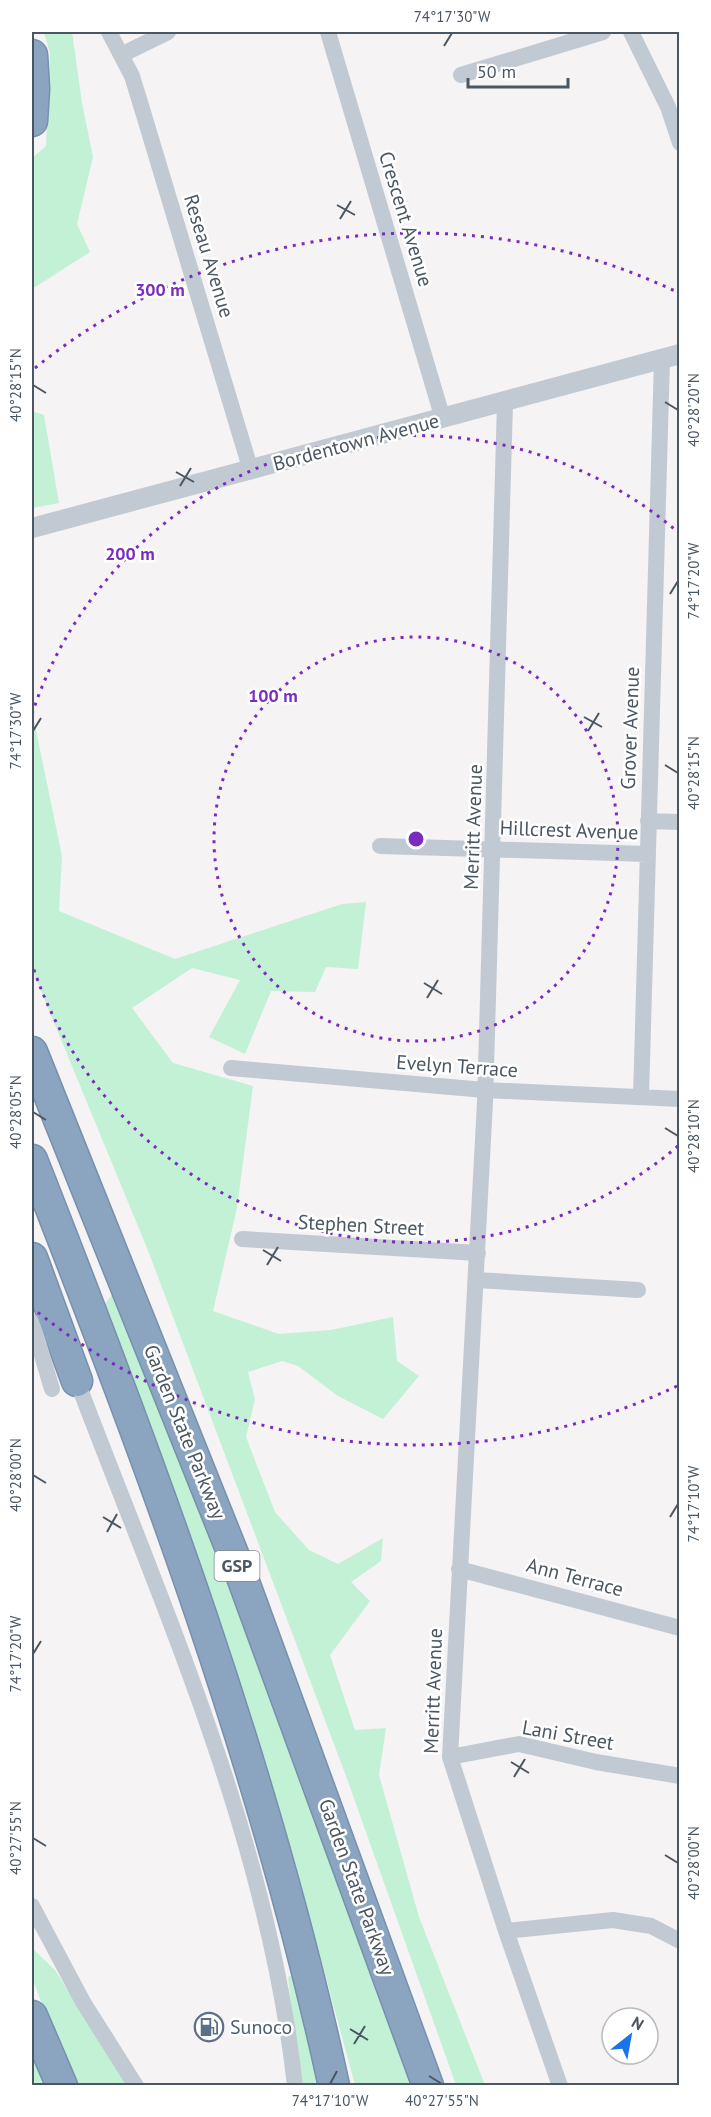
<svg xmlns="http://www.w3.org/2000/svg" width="711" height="2117" viewBox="0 0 711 2117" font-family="'PT Sans',sans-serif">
	<rect width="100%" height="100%" fill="#f5f3f3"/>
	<path fill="#c3f1d5" d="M44,32H72L82,103L93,157L77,224L90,252L32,289V158L46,146L50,53Z
		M32,411L44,415L59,503L32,508Z
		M32,711L62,856L59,911L175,959L342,904L366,902L358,969L326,967L315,992L271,991L245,1054L209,1037L240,980L192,968L132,1008L173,1063L253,1086L237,1208L213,1311L279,1334L331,1330L393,1317L397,1361L419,1376L383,1419L338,1396L298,1366L282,1361L248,1372L255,1399L246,1437L275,1512L309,1550L338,1564L383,1538L381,1561L351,1582L370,1601L330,1655L355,1730L386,1728L379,1775L419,1917L485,2085H456L346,1776L149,1253L32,969Z
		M113,1293L246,1619L413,2085H355L289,1841L198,1568L102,1308Z
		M32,1943L34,1950L55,1970L127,2085H78L52,2032L32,1977Z
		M297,1972L321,2085H300L288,1977Z
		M32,2047L48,2085H32Z"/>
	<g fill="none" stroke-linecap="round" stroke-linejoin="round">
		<g stroke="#7690ad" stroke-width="33">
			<path id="motorway" d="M32,55L34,89L32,121
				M32,1052L241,1574L428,2086
				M32,1160C151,1462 265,1768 334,2086
				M32,1258L77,1381
				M32,2016L62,2086"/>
		</g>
		<path stroke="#c1cad2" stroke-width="16" d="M109,32L132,76L143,112L251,471
			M328,32L443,419
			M631,32L668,107L680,143
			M121,55L168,32
			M461,75L603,32
			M505,403L485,1102L450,1757L506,1931L560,2086
			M648,821L680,822
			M380,846L648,854
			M231,1068L485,1090L680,1099
			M641,1097L662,359
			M242,1239L478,1253
			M477,1280L638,1290
			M32,1322L52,1389
			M77,1381C164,1611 268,1839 295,2086
			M459,1569L680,1628
			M450,1757L519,1744L596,1762L680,1776
			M32,1906L83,2002L136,2086
			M506,1931L613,1920L651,1926L680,1941"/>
		<path stroke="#c1cad2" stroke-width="20" d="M32,528L680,354"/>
		<use href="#motorway" stroke="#8ba5c1" stroke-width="30"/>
	</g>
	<path fill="none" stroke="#4a5661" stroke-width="2" d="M444,46L452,33M337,205L355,215M340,219L351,201M33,385L46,393M665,402L678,410M176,472L194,482M180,486L191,468M670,594L678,581M584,717L602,727M33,731L41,718M588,731L599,713M665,765L678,773M424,983L442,994M427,998L438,980M33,1112L46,1120M665,1128L678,1136M263,1250L281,1261M267,1265L278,1247M33,1475L46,1483M103,1517L121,1528M670,1517L678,1504M107,1532L117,1514M33,1654L41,1641M511,1762L529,1773M514,1777L525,1759M33,1838L46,1846M665,1855L678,1863M350,2029L368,2040M354,2044L365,2026M429,2076L442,2084M330,2084L337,2071"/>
	<g fill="none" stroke="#7b2cbf" stroke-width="3" stroke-dasharray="3 6">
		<circle cx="416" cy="839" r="202"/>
		<path d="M678 1146A404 404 0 0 1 32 964M32 714A404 404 0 0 1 678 532"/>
		<path d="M677 1386A606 606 0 0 1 35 1310M35 368A606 606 0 0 1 677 292"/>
	</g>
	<defs>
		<g id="fuel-ring" transform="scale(1.5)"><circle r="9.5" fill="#fff" stroke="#5c6f8a" stroke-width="1.5"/><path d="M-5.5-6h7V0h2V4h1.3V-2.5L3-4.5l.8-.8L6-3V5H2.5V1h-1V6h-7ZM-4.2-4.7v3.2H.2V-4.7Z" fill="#5c6f8a"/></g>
	</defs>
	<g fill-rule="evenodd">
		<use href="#fuel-ring" x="209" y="2027"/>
	</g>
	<g text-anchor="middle" stroke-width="5" stroke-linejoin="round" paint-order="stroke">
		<rect fill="#fff" stroke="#808990" stroke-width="1.5" x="214.5" y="1551" width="45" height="30" rx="4.5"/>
		<g font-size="18" font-weight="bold" fill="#4a5661">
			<text x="237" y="1572">GSP</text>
		</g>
		<g font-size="20" fill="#4a5661" stroke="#fff">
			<text transform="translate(406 219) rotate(73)" y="7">Crescent Avenue</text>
			<text transform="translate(209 256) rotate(73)" y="7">Reseau Avenue</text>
			<text transform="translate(356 442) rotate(-15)" y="7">Bordentown Avenue</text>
			<text transform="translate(630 728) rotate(-88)" y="7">Grover Avenue</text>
			<text transform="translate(473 827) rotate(-88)" y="7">Merritt Avenue</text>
			<text transform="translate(569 830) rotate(2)" y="7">Hillcrest Avenue</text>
			<text transform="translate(457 1066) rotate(4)" y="7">Evelyn Terrace</text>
			<text transform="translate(361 1225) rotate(3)" y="7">Stephen Street</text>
			<text transform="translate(185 1432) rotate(68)" y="7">Garden State Parkway</text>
			<text transform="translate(575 1577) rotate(15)" y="7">Ann Terrace</text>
			<text transform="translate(433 1691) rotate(-88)" y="7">Merritt Avenue</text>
			<text transform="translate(568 1735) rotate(10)" y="7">Lani Street</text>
			<text transform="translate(357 1887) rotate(70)" y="7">Garden State Parkway</text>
		</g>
		<g font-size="20" fill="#4e5e75" stroke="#fff" text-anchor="start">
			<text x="230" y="2034">Sunoco</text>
		</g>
	</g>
	<circle cx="416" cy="839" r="9" fill="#7b2cbf" stroke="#fff" stroke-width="3"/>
	<g font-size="18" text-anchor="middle" font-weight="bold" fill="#7b2cbf" stroke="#fff" stroke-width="5" stroke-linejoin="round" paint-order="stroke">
		<text x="160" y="296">300 m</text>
		<text x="130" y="560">200 m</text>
		<text x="273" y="702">100 m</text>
	</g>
	<rect width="711" height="2117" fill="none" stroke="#ffffff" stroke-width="66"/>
	<g transform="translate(630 2036) rotate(31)"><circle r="28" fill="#ffffff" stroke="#b7bbc0" stroke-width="1.5"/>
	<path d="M0-4.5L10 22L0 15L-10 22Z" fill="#1a73e8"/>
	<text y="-9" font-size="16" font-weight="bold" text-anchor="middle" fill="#4a5661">N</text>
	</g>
	<path d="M468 78v9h100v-9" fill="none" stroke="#4a5661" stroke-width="3"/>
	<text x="477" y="78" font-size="18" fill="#4a5661" stroke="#ffffff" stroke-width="4.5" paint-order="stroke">50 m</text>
	<rect x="33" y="33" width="645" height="2051" fill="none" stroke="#4a5661" stroke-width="2"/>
	<g font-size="15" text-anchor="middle" fill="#4a5661">
		<text x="452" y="22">74°17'30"W</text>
		<text transform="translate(16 385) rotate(-90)" y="5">40°28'15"N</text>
		<text transform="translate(694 410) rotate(-90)" y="5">40°28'20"N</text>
		<text transform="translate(694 581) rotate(-90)" y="5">74°17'20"W</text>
		<text transform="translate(16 731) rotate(-90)" y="5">74°17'30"W</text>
		<text transform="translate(694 773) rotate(-90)" y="5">40°28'15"N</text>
		<text transform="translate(16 1112) rotate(-90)" y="5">40°28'05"N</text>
		<text transform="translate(694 1136) rotate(-90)" y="5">40°28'10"N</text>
		<text transform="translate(16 1475) rotate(-90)" y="5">40°28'00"N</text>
		<text transform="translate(694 1504) rotate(-90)" y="5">74°17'10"W</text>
		<text transform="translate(16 1654) rotate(-90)" y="5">74°17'20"W</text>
		<text transform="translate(16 1838) rotate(-90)" y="5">40°27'55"N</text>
		<text transform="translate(694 1863) rotate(-90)" y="5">40°28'00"N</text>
		<text x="330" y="2106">74°17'10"W</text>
		<text x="442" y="2106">40°27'55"N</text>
	</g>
</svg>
